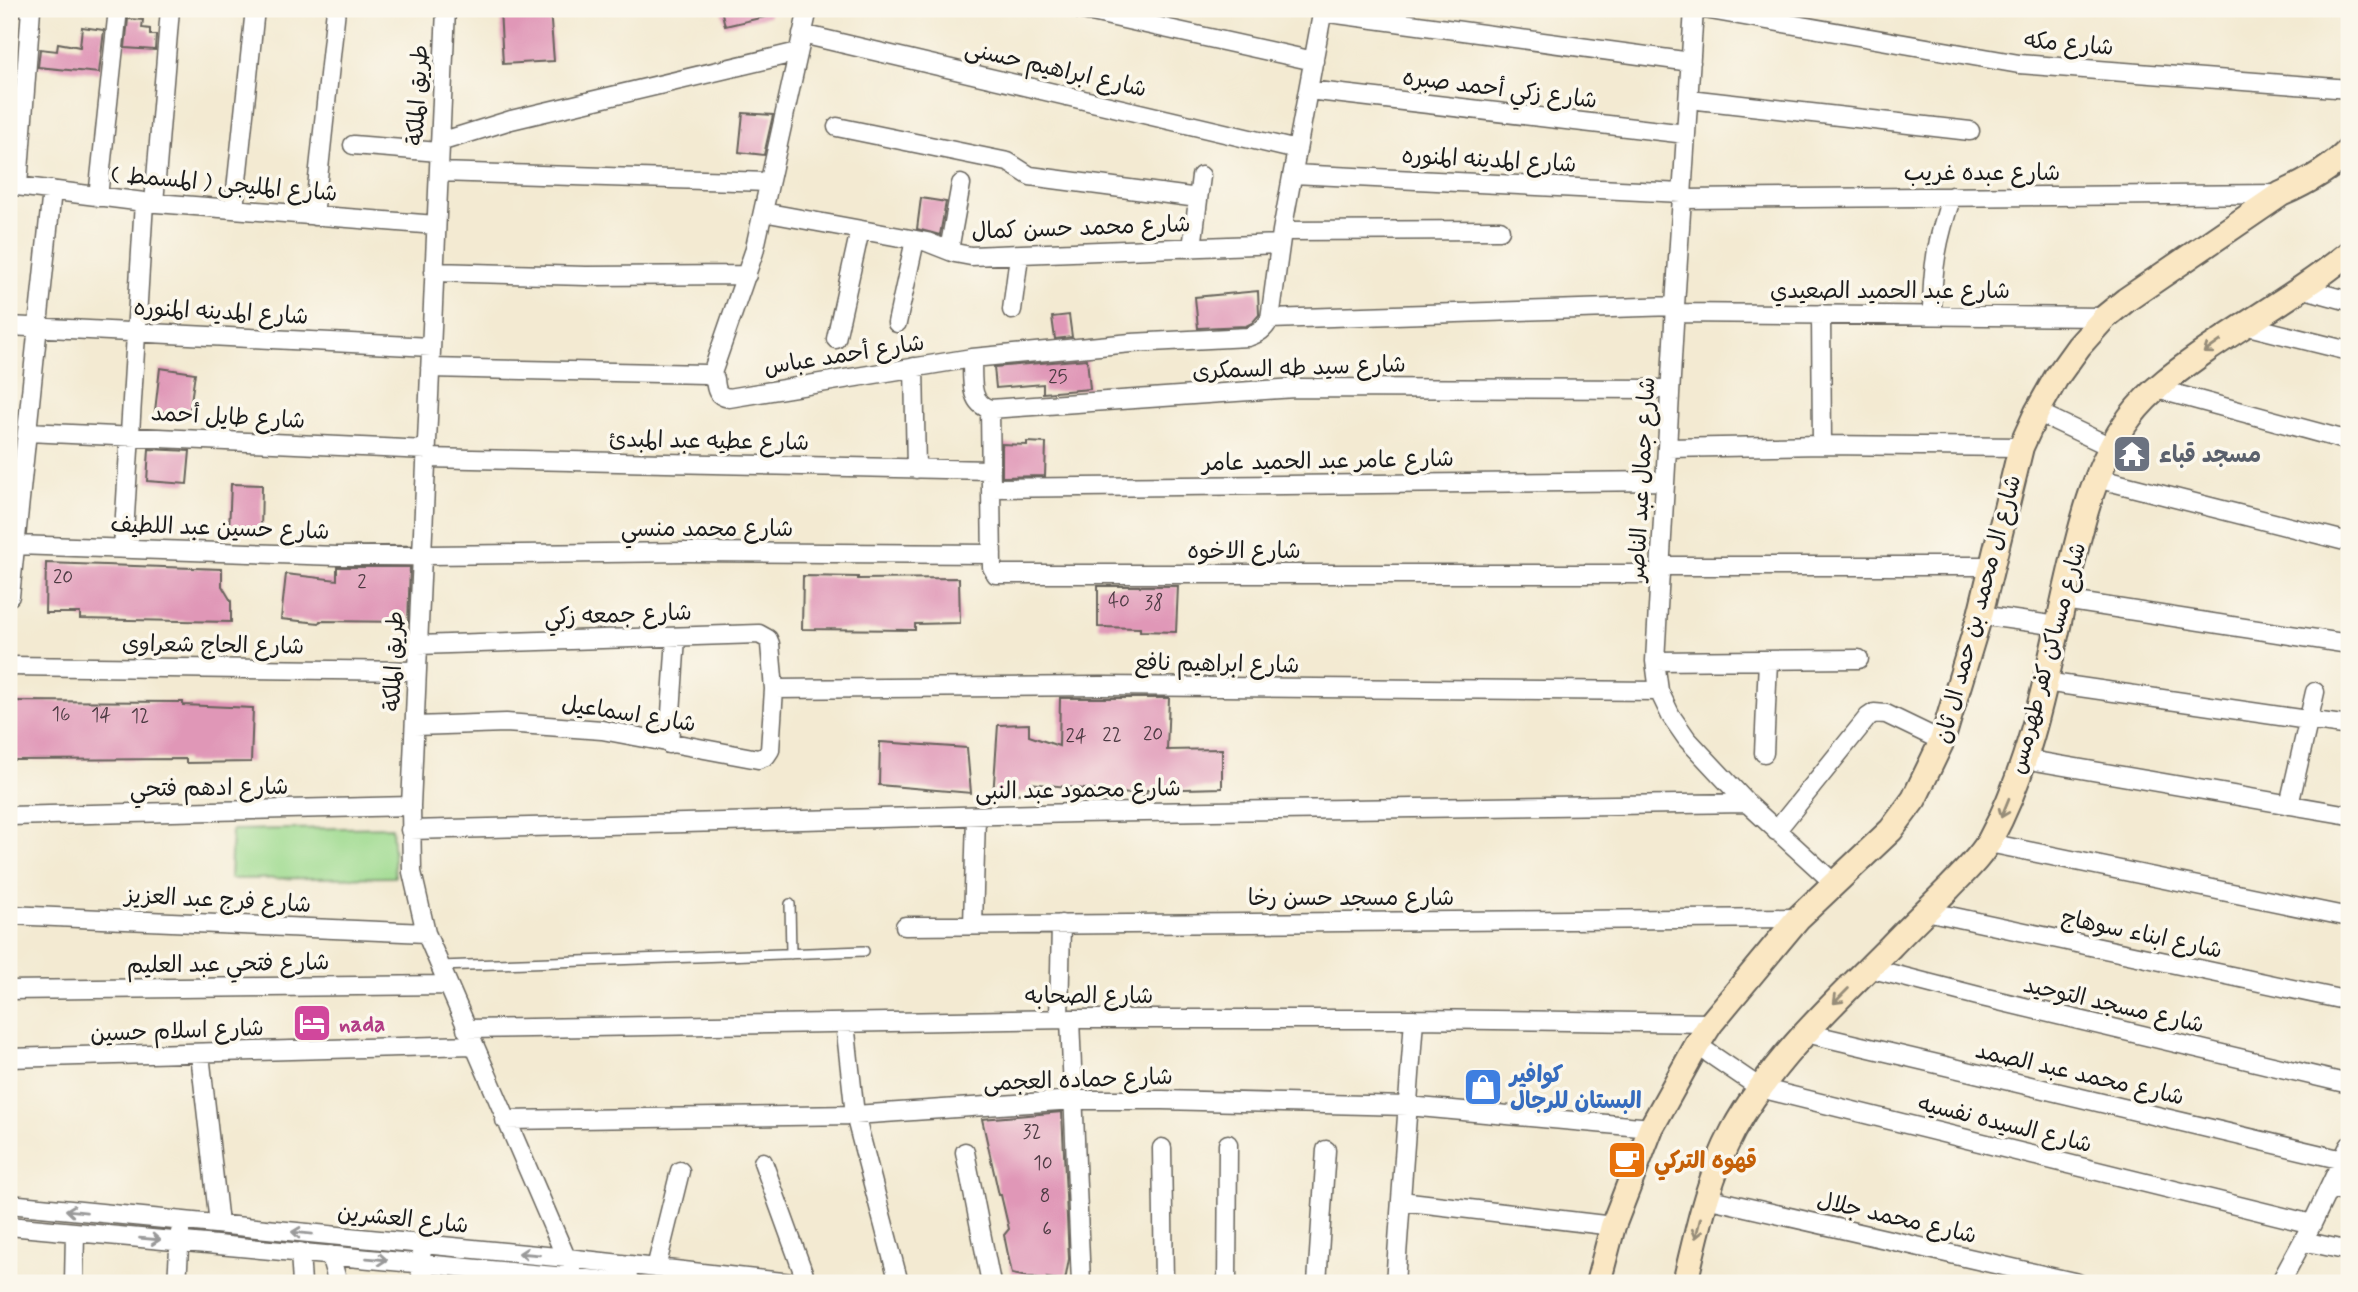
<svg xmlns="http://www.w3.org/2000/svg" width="2358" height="1292" viewBox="0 0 2358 1292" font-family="Mynerve,'Playpen Sans Arabic',sans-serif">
	<rect width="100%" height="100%" fill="#fbf7ec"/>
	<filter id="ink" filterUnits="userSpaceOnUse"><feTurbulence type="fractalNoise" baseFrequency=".0143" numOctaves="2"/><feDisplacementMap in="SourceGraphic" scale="14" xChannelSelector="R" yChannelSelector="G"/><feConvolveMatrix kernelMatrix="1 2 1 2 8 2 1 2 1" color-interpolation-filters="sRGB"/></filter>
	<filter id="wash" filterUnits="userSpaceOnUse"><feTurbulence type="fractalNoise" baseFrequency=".00686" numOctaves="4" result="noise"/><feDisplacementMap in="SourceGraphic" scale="28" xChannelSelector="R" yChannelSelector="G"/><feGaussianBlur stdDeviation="1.57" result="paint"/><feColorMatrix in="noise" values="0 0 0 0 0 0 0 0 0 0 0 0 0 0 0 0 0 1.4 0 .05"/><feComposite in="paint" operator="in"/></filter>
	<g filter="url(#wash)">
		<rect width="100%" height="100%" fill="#f3ead2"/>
		<path fill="#9dda8e" stroke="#5c7b55" stroke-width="2" d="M392,827L395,877L230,879L232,830Z"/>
		<g id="blocks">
			<path fill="#e097b7" d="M500,9H550L554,61L503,64Z
				M721,9H769V16L725,26Z
				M128,19L143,20L142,28L150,29V35H156L155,50L125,48Z
				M82,27L104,30L99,73L38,67L40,49L57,51L58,43L80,47Z
				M743,113L773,115L764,155L739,152Z
				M921,198L946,202L940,235L917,229Z
				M1258,291L1259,315L1252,323L1246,326L1198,328L1195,297Z
				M1069,315L1072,337L1055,339L1052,317Z
				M1087,359L1090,389L1043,393V384L996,388L994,367Z
				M160,368L195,373L189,416L155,411Z
				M1027,442L1046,443L1045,476L1002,477V444L1027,445Z
				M149,449L190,451L187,484L147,481Z
				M231,484L262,485L261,532L229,530Z
				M46,563L222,569V586L231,601V622L80,619V613H45Z
				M337,567H410L408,622L320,621L319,623L281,619L286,574L337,580Z
				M803,576L858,577V579L959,578L960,623L915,624V630L802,629Z
				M1098,586H1178L1176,632L1140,631V628L1098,627Z
				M1060,698H1169L1167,750L1222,749V788L1147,790L1146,797L1131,790L1130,794L1031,783V792L993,797L998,725L1029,724V736L1059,746Z
				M11,701L183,702V705L253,708L251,762L186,763V759L10,760Z
				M880,742L967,748L971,793L879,785Z
				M1062,1112L1069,1259L1065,1281L1047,1278L1048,1281L1012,1274L1004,1235L1009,1229L1001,1195H999L982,1119Z"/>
		</g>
	</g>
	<g filter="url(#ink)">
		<use href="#blocks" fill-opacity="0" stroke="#67645c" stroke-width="2"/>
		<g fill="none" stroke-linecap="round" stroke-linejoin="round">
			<g stroke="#67645c" stroke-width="12">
				<path id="lane" d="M790,904L791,954
					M440,966L864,951"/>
			</g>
			<g stroke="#67645c" stroke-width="21">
				<path id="street" d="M446,9L411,806L412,872L426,933L577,1283
					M1078,9L1314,61
					M1694,9L1675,306L1655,661L1659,691L1671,716L1687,739L1747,803L1834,883
					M1704,9L2019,64L2349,89
					M1322,12L1691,62
					M802,34L1297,150
					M1308,90L1686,134
					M1689,99L1970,131
					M837,127L1008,162L1030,176L1198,198
					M440,142L511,120L798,52
					M353,145L439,152
					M439,172L769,182
					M1293,174L1682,193
					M9,185L144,202L436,225
					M18,185L31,9
					M98,197L118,9
					M1683,199L2281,194
					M154,203L170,9
					M234,209L255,9
					M763,212L927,242L955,253L971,256L1280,244
					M314,216L336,9
					M1282,231L1500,230
					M1192,248L1201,176
					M949,250L961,184
					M434,272L586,276L747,275
					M2301,288L2349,301
					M1012,310L1019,256
					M1674,313L2105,317
					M1821,314L1822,445
					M1932,314C1932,268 1937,239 1952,196
					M1270,319L1675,306
					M897,323L915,240
					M2244,325L2349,351
					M9,326L431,347
					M836,339L860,230
					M972,358C973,377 968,403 990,409L1295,388L1670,389
					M914,367L916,469
					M430,368L705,374L715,379C716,390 717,396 729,398L972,358L1131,343L1248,337C1259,333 1264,330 1270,319L1282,231L1323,9
					M711,376L754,252L808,9
					M2157,389L2349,441
					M990,409L992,567L996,574H1660
					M2037,412L2111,447
					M27,432L427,450
					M1667,448L1822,445L2021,447
					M426,458L991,470
					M2096,478L2349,542
					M991,488L1665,481
					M16,545L337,556L687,552L992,554
					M123,549L144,202
					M1660,566H1992
					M10,596L52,190
					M2064,600L2349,644
					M1980,615L2058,626
					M1655,661L1859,659
					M9,666L417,671
					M2045,682L2349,726
					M774,689L1101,686L1659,691
					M415,726L506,723L602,730L758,759L766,756L770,750L774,689L770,644L768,639L759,634L418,645
					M669,744L676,637
					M1764,753L1768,660
					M2024,759L2349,815
					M2289,805L2315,692
					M9,816L411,806
					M410,830L1076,813L1747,803
					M1776,831L1868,717L1874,713L1886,714L1942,741
					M1989,843L2349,917
					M1926,911L2349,1001
					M9,915L426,933
					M973,925L976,816
					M905,926L1798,918
					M1869,968L1978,996L2349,1084
					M9,990L447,985
					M1059,1019L1061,924
					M1070,1019L1081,1283
					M845,1023L855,1115L899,1283
					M466,1029L1070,1019H1414L1711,1023
					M1806,1033L2343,1160
					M1697,1045L1760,1088L2312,1224
					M200,1054L219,1224
					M9,1058L473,1045
					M505,1120L855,1115L1074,1100H1162L1408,1106L1651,1128
					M1162,1148L1164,1283
					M965,1152L991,1283
					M763,1162L807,1283
					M2330,1188L2349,1192
					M1706,1198L2078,1283
					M1401,1201L1613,1226
					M9,1204L567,1258L792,1283
					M9,1226L632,1283
					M2303,1241L2349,1251
					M422,1251L420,1263L422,1283
					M300,1252L302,1283
					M330,1255L338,1283
					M656,1268L680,1171
					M74,1283L75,1233
					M177,1283L180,1232
					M1227,1283L1228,1144
					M1317,1283L1326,1150
					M1395,1283L1414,1019
					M2280,1283L2312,1224L2349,1146"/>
			</g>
			<g stroke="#67645c" stroke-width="28">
				<path id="secondary" d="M1598,1283L1613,1226L1651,1128L1697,1045L1711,1023L1798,918L1891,830L1914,799L1942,741L1980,615L2021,447L2037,412L2056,378L2079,346L2105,317L2126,300L2281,194C2306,183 2330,170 2349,150
					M1685,1283C1697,1232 1708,1178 1733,1131C1771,1061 1834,1003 1890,947C1909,927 1929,908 1949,888C1963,873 1980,858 1990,840C2032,763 2047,674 2066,590C2080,530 2093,467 2130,417C2150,390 2180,369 2207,350C2254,318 2305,289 2349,253"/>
			</g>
			<use href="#lane" stroke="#fff" stroke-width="9"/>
			<use href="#street" stroke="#fff" stroke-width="18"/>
			<use href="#secondary" stroke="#fae7c3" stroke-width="24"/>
		</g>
		<defs><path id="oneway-shaft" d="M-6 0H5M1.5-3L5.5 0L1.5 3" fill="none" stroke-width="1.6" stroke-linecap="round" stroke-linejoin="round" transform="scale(1.75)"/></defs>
		<g stroke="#968c78">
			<use href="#oneway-shaft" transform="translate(2212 347) rotate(145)"/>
			<use href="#oneway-shaft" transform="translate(2005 808) rotate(112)"/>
			<use href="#oneway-shaft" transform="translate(1841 996) rotate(135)"/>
			<use href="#oneway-shaft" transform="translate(1698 1228) rotate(104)"/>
		</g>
		<g stroke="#999">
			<use href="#oneway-shaft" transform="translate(76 1211) rotate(-174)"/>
			<use href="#oneway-shaft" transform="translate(302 1233) rotate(-174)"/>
			<use href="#oneway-shaft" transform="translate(150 1239) rotate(5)"/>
			<use href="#oneway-shaft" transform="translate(529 1254) rotate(-175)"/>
			<use href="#oneway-shaft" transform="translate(377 1259) rotate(5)"/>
		</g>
	</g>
	<defs>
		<g id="temple-square" transform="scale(2.0125)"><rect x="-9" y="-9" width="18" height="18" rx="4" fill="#6b7280" stroke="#fbf7ec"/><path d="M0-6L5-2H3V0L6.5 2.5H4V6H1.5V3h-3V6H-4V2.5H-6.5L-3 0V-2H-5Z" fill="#fff"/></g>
		<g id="hotel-square" transform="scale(2.0125)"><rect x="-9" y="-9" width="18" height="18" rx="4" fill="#d1479c" stroke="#fbf7ec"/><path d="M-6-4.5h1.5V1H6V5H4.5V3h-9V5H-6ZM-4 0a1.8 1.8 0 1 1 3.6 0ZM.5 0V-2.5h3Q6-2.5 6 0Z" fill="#fff"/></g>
		<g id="shop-square" transform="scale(2.0125)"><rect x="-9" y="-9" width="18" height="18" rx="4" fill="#3f7fe0" stroke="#fbf7ec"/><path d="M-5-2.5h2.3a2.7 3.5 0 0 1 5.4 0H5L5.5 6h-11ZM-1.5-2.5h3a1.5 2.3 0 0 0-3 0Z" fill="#fff"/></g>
		<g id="cafe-square" transform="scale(2.0125)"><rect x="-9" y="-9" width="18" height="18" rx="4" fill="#e8710a" stroke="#fbf7ec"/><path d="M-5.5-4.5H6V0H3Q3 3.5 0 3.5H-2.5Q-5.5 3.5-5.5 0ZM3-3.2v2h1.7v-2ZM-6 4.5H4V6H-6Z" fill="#fff"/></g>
	</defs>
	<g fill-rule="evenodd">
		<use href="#temple-square" x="2132" y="454"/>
		<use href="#hotel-square" x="312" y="1023"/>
		<use href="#shop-square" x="1483" y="1087"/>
		<use href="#cafe-square" x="1627" y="1160"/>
	</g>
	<g text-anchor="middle" stroke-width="7" stroke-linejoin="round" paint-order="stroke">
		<g font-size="19" fill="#4d3b43">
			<text x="1058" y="383">25</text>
			<text x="63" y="583">20</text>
			<text x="362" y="588">2</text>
			<text x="1119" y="607">40</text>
			<text x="1154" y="609">38</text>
			<text x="61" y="720">16</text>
			<text x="101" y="721">14</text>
			<text x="140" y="722">12</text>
			<text x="1153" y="740">20</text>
			<text x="1112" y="741">22</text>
			<text x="1076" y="742">24</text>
			<text x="1032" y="1138">32</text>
			<text x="1043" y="1169">10</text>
			<text x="1045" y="1202">8</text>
			<text x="1047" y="1235">6</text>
		</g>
		<g font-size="23" fill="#1c1c1c" stroke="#fbf7ec">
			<text transform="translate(2069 43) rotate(5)" y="8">شارع مكه</text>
			<text transform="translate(1056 68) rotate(13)" y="8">شارع ابراهيم حسنى</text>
			<text transform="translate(1500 88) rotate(7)" y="8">شارع زكي أحمد صبره</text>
			<text transform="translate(417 95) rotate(-87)" y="8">طريق الملكة</text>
			<text transform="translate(1489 159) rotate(3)" y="8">شارع المدينه المنوره</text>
			<text x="1982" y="180">شارع عبده غريب</text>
			<text transform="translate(224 183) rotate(5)" y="8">شارع المليجى ( المسمط )</text>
			<text transform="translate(1081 227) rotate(-2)" y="8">شارع محمد حسن كمال</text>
			<text x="1890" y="298">شارع عبد الحميد الصعيدي</text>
			<text transform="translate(221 311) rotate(3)" y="8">شارع المدينه المنوره</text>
			<text transform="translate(844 354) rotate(-9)" y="8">شارع أحمد عباس</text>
			<text transform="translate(1299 367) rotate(-2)" y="8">شارع سيد طه السمكرى</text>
			<text transform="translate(228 416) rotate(3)" y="8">شارع طايل أحمد</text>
			<text transform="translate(709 440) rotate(1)" y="8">شارع عطيه عبد المبدئ</text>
			<text transform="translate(1328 460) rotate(-1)" y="8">شارع عامر عبد الحميد عامر</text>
			<text transform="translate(1641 479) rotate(-87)" y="8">شارع جمال عبد الناصر</text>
			<text transform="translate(220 527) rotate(2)" y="8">شارع حسين عبد اللطيف</text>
			<text x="707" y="536">شارع محمد منسي</text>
			<text x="1244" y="558">شارع الاخوه</text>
			<text transform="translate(1977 609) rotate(-75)" y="8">شارع ال محمد بن حمد ال ثان</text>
			<text transform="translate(618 614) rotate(-2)" y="8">شارع جمعه زكي</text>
			<text transform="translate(213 644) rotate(1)" y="8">شارع الحاج شعراوى</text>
			<text transform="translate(2047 658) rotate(-75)" y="8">شارع مساكن كفر طهرمس</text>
			<text transform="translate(393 661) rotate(-88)" y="8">طريق الملكة</text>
			<text transform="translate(1217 663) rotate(1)" y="8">شارع ابراهيم نافع</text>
			<text transform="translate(629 713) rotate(9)" y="8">شارع اسماعيل</text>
			<text transform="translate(209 787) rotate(-1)" y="8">شارع ادهم فتحي</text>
			<text transform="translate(1078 789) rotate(-1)" y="8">شارع محمود عبد النبى</text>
			<text x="1351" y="905">شارع مسجد حسن رخا</text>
			<text transform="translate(218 899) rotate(3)" y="8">شارع فرج عبد العزيز</text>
			<text transform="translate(2142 933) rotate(12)" y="8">شارع ابناء سوهاج</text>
			<text transform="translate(228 963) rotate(-1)" y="8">شارع فتحي عبد العليم</text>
			<text x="1089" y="1003">شارع الصحابه</text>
			<text transform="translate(2114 1004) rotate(13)" y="8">شارع مسجد التوحيد</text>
			<text transform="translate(177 1030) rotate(-2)" y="8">شارع اسلام حسين</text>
			<text transform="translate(2080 1073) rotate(13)" y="8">شارع محمد عبد الصمد</text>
			<text transform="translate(1078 1079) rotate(-2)" y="8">شارع حماده العجمى</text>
			<text transform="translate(2005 1123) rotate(14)" y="8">شارع السيده نفسيه</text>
			<text transform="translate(1897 1217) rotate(13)" y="8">شارع محمد جلال</text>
			<text transform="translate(403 1218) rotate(6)" y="8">شارع العشرين</text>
		</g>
		<g font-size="23" font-weight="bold" fill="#5b616d" stroke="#fbf7ec" text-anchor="start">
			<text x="2159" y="462">مسجد قباء</text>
		</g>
		<g font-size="23" font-weight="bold" fill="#b23c85" stroke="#fbf7ec" text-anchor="start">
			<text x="339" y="1031">nada</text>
		</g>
		<g font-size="23" font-weight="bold" fill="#366cbe" stroke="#fbf7ec" text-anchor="start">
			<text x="1510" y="1082">كوافير<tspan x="1510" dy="26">البستان للرجال</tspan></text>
		</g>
		<g font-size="23" font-weight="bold" fill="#c56008" stroke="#fbf7ec" text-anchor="start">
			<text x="1654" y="1168">قهوه التركي</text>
		</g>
	</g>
	<rect width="2358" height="1292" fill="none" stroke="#fbf7ec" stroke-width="35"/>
</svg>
